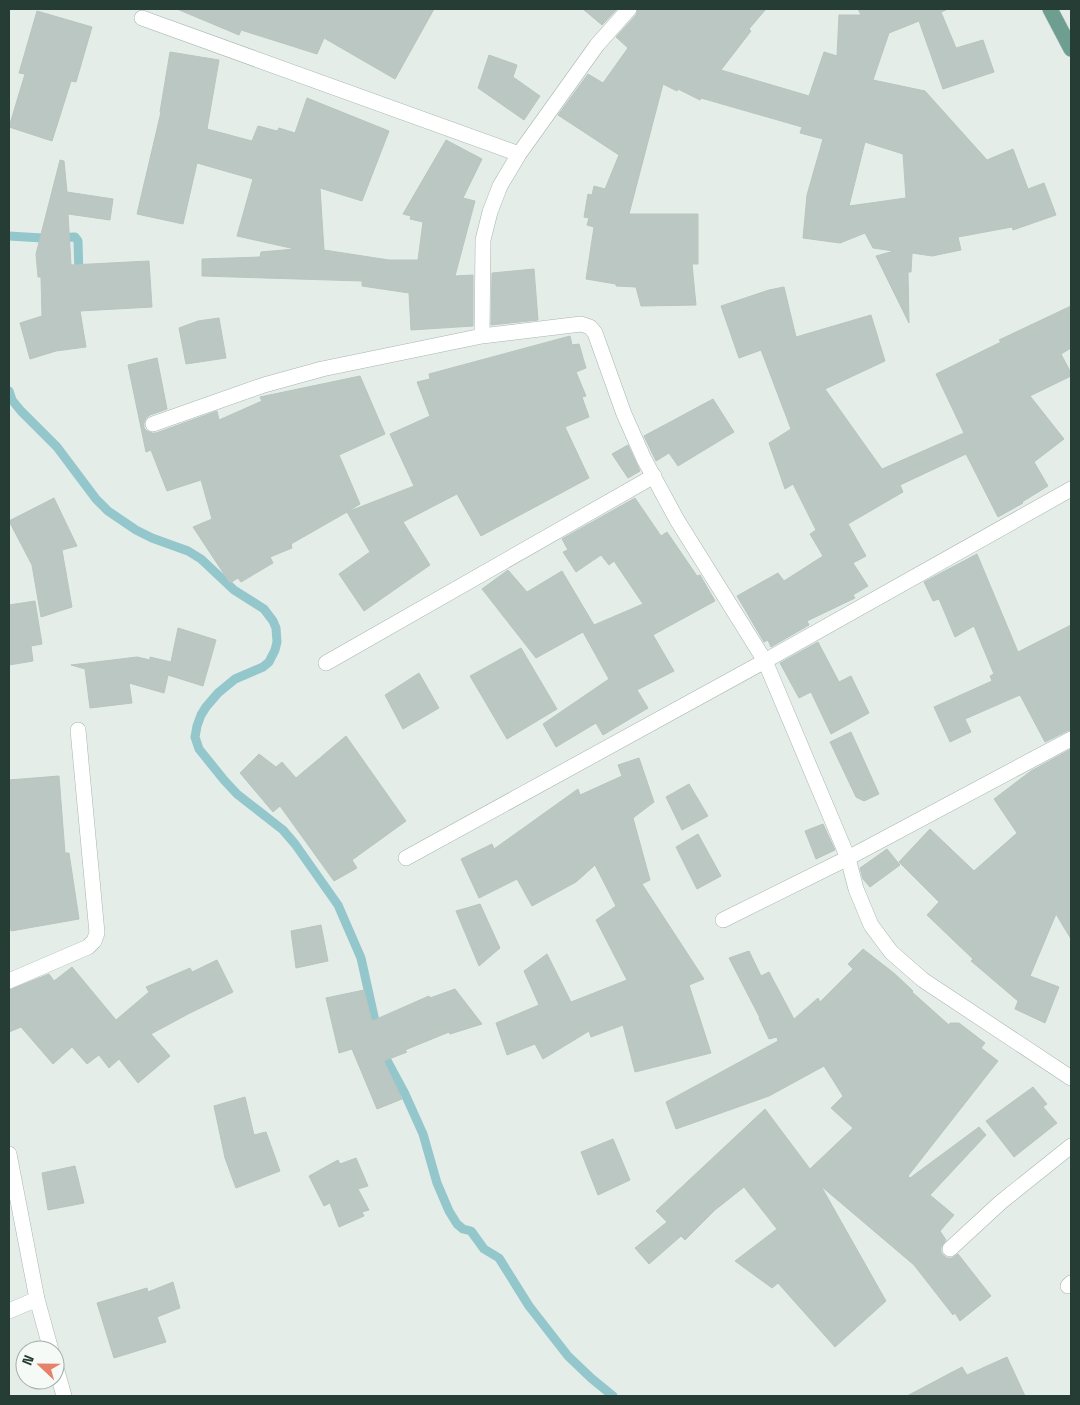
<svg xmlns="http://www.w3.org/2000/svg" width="1080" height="1405" font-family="'Space Grotesk',sans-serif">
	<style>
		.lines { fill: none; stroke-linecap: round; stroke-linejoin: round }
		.stream { stroke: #93c7cc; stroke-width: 9 }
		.building { fill: #bbc7c2; stroke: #b8c6bf; fill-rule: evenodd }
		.minor-casing { stroke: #a8b5af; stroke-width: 16 }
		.major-casing { stroke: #c2c9c6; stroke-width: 16 }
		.minor { stroke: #fff; stroke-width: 15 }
		.major { stroke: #6e9e8f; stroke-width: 15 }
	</style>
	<rect width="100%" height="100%" fill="#e5ede9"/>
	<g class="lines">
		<path class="stream" d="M9 236 42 238 75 237 78 241 79 275
			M9 391 12 400 21 411 57 447 96 499 108 511 136 530 152 538 188 551 201 559 234 590 264 609 273 621 276 628 277 642 275 650 269 662 263 667 235 679 218 693 206 707 201 715 197 726 195 737 199 749 224 780 237 794 283 830 295 844 338 905 361 958 377 1030
			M382 1049 384 1055 405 1094 423 1134 437 1183 449 1211 457 1224 463 1229 471 1231 484 1249 499 1258 529 1306 568 1356 591 1378 613 1396"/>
	</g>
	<path class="building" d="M177 9H434L395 79 324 38 317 54 241 30 239 35Z
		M583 9H617L602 25Z
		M638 9H766L749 29 751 31 721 70 809 96 824 52 837 56 839 15H861L858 9H946V10L941 12 956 48 983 40 994 72 943 89 919 21 889 33 873 80 925 91 987 160 1013 149 1028 189 1044 183 1056 215 1013 230 1012 227 958 237 961 250 932 256 912 253 911 272H908L909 323 876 256 894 251 873 248 865 233 840 243 803 238 807 195 823 139 800 133 802 127 701 98 700 100 678 89 677 91 663 84 629 214H698V264H692L696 305 641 306 636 287 616 286V284L586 279 594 227 587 225 589 218 584 217 588 194 592 195 594 186 605 189 619 155 558 115 588 74 603 83 628 48 616 37 636 15ZM865 142 903 154 906 198 849 206Z
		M37 11 92 27 76 82 71 81 52 141 9 127 25 74 19 73Z
		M170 52 219 60 207 129 252 141 258 126 277 131 279 128 295 133 307 98 389 131 362 201 320 188 324 250 389 260H418L423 222 410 219 411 216 403 214 446 140 482 159 463 198 475 201 455 276 473 275V326L411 330 409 293 362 286V281L202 276V259L260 257 261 252 295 249 237 236 253 179 197 163 183 224 137 214 161 112H160Z
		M489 55 517 65 513 77 540 96 524 120 478 88Z
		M60 160 64 161 67 192 113 199 110 220 68 214 71 265 149 261 152 307 80 311 86 347 56 351 30 359 20 323 42 316 41 277H38L36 254Z
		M534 269 538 320 491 325 492 273Z
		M784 287 796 337 871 315 885 361 825 389 882 469 964 433 936 374 1001 342 999 340 1071 306V348L1061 354 1071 373V376L1030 396 1064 439 1034 462 1048 486 1022 502 1023 503 998 517 966 454 900 485 903 492 848 524 866 556 853 563 868 586 853 595 855 598 807 621 809 625 771 647 768 640 764 642 737 596 778 573 784 581 823 556 810 534 816 530 793 484 785 489 769 443 791 429 761 350 739 358 721 306 769 290Z
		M219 318 226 358 186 364 179 328 198 321Z
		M570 336 572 345 579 344 586 368 576 372 586 396 582 397 589 417 565 427 589 478 481 536 457 494 403 522 430 565 364 611 339 574 370 552 347 512 291 544 292 548 270 557 273 563 241 582 238 578 230 583 193 527 212 519 201 480 167 491 151 450 146 452 128 365 157 358 167 409 150 415 146 418 144 423V428L147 431 152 433H156L217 411 219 420 262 401 260 397 360 376 385 434 339 455 360 504 347 512 414 486 390 434 430 416 417 382 430 379 429 374Z
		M713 399 734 432 678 466 669 453 656 461 644 436Z
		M628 445 640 471 628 478 612 454Z
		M54 498 77 546 62 550 72 607 41 617 32 565 9 521Z
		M635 498 661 536 667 532 697 576 700 575 715 601 653 635 674 671 637 690 648 708 603 735 596 723 556 747 543 724 609 679 583 632 536 658 482 589 508 570 527 592 562 571 594 625 643 604 614 561 609 565 601 555 576 572 563 552 568 550 562 539Z
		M977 554 1018 652 1071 625V730L1067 731 1045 742 1020 695 965 719 971 732 950 742 934 707 992 681 990 676 994 674 974 626 955 637 939 599 933 601 924 582Z
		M35 601 42 644 31 646 33 661 9 665V605Z
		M178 628 216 640 203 686 168 675 164 693 129 683 132 703 90 708 85 669 71 665 137 657 150 660V657L171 662Z
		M818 642 839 682 851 676 869 713 831 734 811 692 799 698 780 663Z
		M521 648 557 709 507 739 470 676Z
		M419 673 439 708 403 729 385 695Z
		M851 732 879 794 864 801 856 797 830 742Z
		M346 736 406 821 352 860 357 868 334 881 280 806 273 812 240 773 259 754 276 767 282 762 296 778Z
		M1071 749V939L1056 914 1030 976 1059 987 1045 1023 1015 1009 1018 1001 971 961 973 959 927 915 939 902 899 862 930 829 974 871 1017 833 994 799 1031 771Z
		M639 758 654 802 633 818 650 880 642 884 704 979 689 985 711 1053 635 1072 623 1025 591 1037 589 1031 543 1059 535 1044 507 1055 496 1023 539 1005 524 971 547 954 571 1002 627 980 596 920 616 906 595 865 576 882 532 906 517 879 479 898 461 859 492 844 494 849 578 789 580 795 622 776 618 765Z
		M59 776 65 853H69L79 919 11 931 9 916V780Z
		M689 784 708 816 682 830 666 797Z
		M823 824 835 850 816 859 805 831Z
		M698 834 721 876 697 889 676 847Z
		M887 849 900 865 870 887 863 879 860 868Z
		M480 904 500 948 479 966 456 911Z
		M321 925 328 961 296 968 291 931Z
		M863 949 895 974 913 991 912 992 949 1025 950 1023H959L985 1043 981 1048 998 1061 908 1176 910 1178 979 1127 986 1135 930 1195 954 1215 940 1231 946 1240 941 1247V1252L943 1255 947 1258H952L958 1254 991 1296 960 1321 955 1313 953 1315 914 1265 821 1186 886 1301 835 1347 778 1283 772 1288 735 1261 777 1229 744 1187 715 1210 685 1240 681 1236 649 1264 635 1248 667 1222 656 1211 765 1109 810 1169 853 1128 831 1108 843 1096 824 1066 769 1096 676 1129 666 1102 778 1041 777 1037 769 1039 759 1018H760L729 958 749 951 761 976 769 972 794 1019 818 998 820 1002 853 969 848 964Z
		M217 960 233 992 190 1013 151 1034 170 1056 138 1083 119 1059 109 1068 99 1055 87 1064 72 1047 53 1064 21 1027 9 1032V990L49 974 54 981 72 967 116 1020 149 992 146 987 190 968 192 972Z
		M455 989 482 1024 450 1034 449 1032 405 1050 407 1052 384 1061 402 1099 377 1109 352 1049 339 1053 326 998 364 990 372 1021 429 996 430 998Z
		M1033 1087 1047 1104 1043 1107 1057 1123 1014 1157 986 1121Z
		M245 1097 254 1135 266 1132 280 1171 236 1188 225 1158 214 1106Z
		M613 1139 630 1180 598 1195 581 1152Z
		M356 1158 368 1186 358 1189 369 1210 362 1212 364 1216 339 1227 330 1203 324 1206 309 1176 338 1160 340 1164Z
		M75 1166 84 1203 48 1210 42 1173Z
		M173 1282 180 1308 157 1317 166 1342 114 1358 97 1303 147 1288 148 1292Z
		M1007 1357 1025 1396H907L962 1367 967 1375Z"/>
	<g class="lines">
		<defs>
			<path id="minor" d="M142 18 519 154
				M482 336 483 240 490 212 500 186 519 154 597 45 629 9
				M153 424 264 385 322 369 482 336 581 324 590 327 595 333 624 414 644 459 677 520 765 661 848 858 856 889 871 925 891 952 923 980 1071 1078
				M326 663 654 476
				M406 858 765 661 1071 489
				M723 920 848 858 1071 739
				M9 981 88 947 94 941 97 933 78 730
				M9 1154 37 1299 51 1350
				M950 1249 1001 1202 1071 1146
				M1068 1286 1071 1283
				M9 1311 37 1299
				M55 1364 64 1396"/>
			<path id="major" d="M1050 9 1071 49"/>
		</defs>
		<use href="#minor" class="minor-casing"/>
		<use href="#major" class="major-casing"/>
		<use href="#minor" class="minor"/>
		<use href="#major" class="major"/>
	</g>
	<rect width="1080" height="1405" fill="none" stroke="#263d35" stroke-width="20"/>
	<g transform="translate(40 1365) rotate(292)"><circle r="24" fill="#f5faf7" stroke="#a2aea9"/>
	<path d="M0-4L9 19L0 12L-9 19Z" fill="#e6816a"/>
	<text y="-8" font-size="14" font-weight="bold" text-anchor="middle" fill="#263d35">N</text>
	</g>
</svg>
